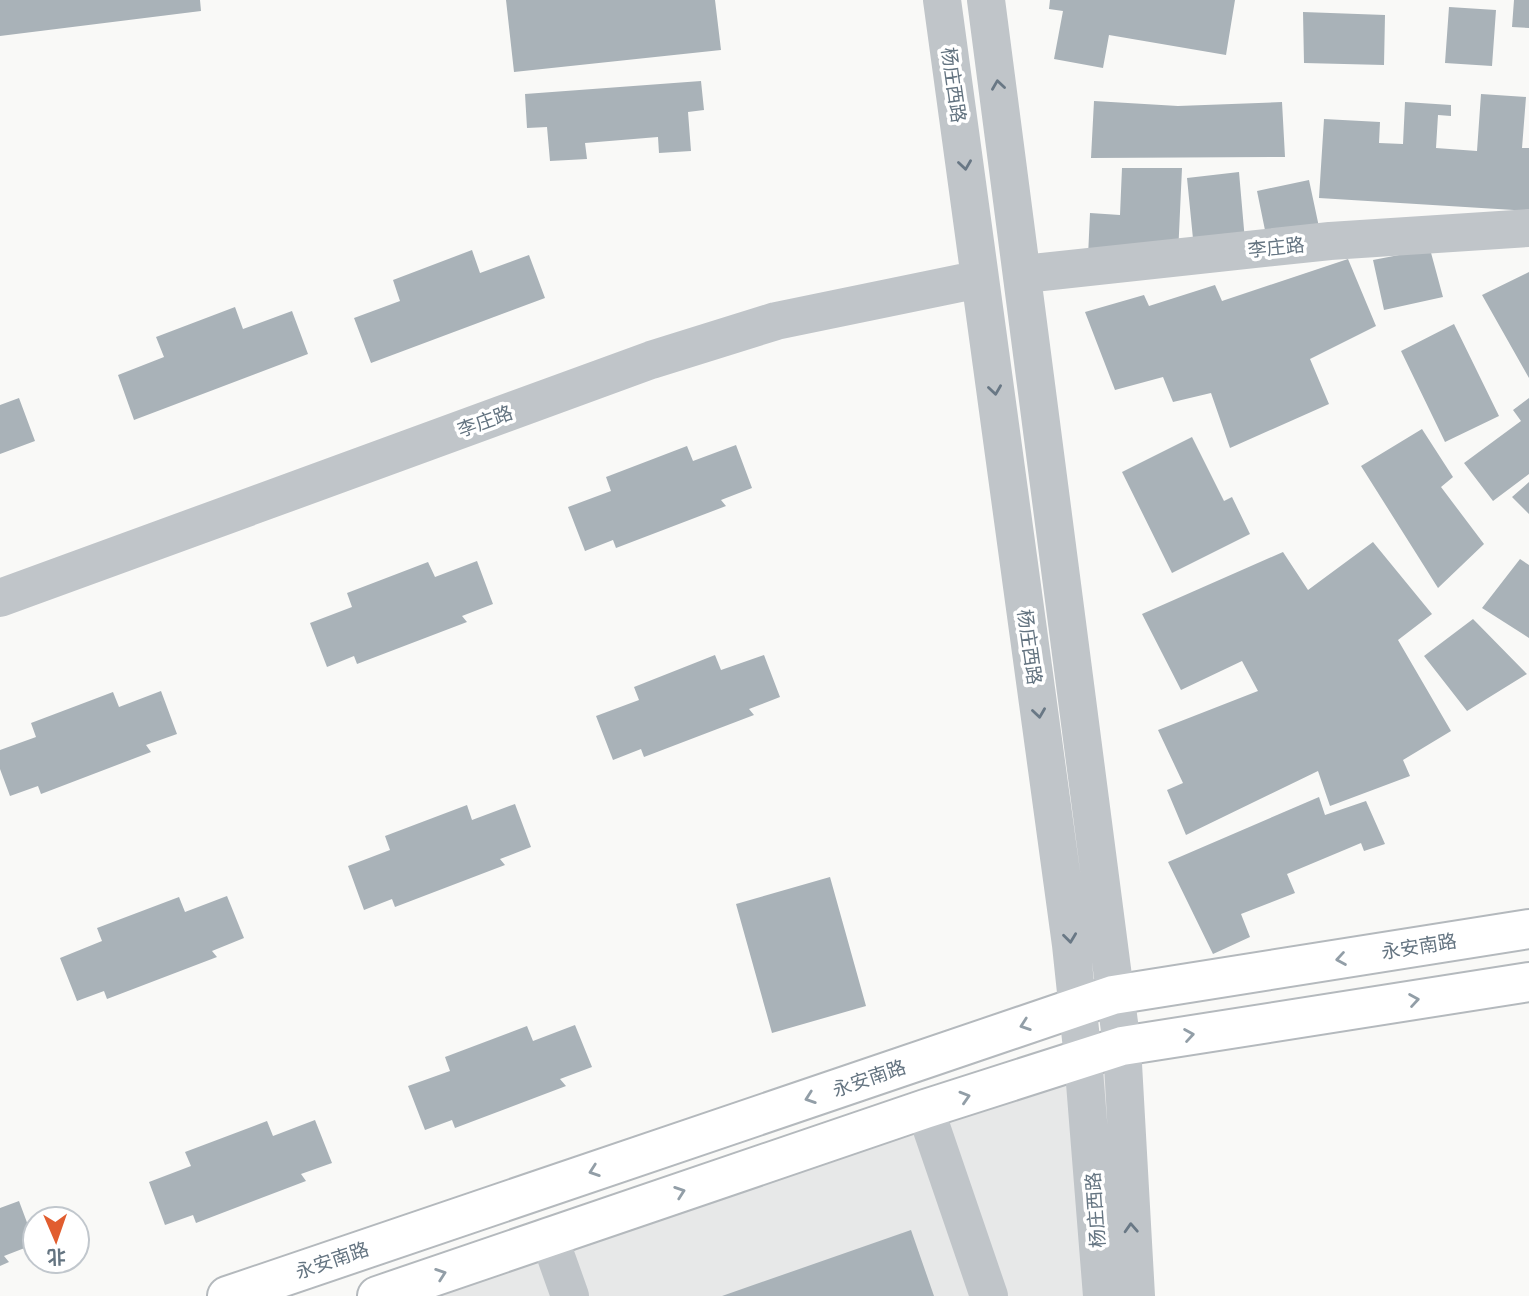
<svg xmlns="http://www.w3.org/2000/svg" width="1529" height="1296" font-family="Commissioner,'Noto Sans SC',sans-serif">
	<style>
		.built { fill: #e7e8e8 }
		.building { fill: #a9b2b8 }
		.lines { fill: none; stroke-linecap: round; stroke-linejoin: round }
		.major-casing { stroke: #b4b9bd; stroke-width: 42 }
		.minor { stroke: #c0c5c9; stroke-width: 38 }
		.major { stroke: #fff; stroke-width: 38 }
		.oneway { stroke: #697885 }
		.oneway2 { stroke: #929ea7 }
		.labels { text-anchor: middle; stroke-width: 7; stroke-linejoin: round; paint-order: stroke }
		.street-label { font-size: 19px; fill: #647481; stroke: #fff }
	</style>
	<rect width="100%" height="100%" fill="#f9f9f7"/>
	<path class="built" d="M1122 1046 1143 1296H377Z"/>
	<path class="building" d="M0 0H200L201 11 0 36Z
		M506 0H715L721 50 514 72Z
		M1050 0H1235L1226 55 1109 35 1103 68 1054 59 1063 11 1049 9Z
		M1514 0H1529V28L1512 27Z
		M1449 7 1496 10 1492 66 1445 63Z
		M1303 12 1385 15 1384 65 1304 63Z
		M701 81 704 110 688 112 691 151 659 153 658 137 585 143 587 159 550 161 547 127 527 128 525 94Z
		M1481 94 1526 97 1522 148H1529V211L1319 198 1324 119 1380 122 1379 143 1403 144 1405 102 1451 105V116L1438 115 1436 148 1477 151Z
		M1094 101 1178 106 1282 102 1285 157 1091 158Z
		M1122 168H1182L1178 255 1088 257 1090 213 1120 215Z
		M1239 172 1245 241 1194 249 1187 178Z
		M1309 180 1319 227 1267 240 1257 191Z
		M1430 249 1443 297 1384 310 1373 260Z
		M472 250 480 273 529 255 545 298 371 363 354 318 400 301 393 280Z
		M1348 259 1376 326 1310 359 1329 404 1230 448 1211 393 1173 402 1163 377 1115 390 1085 312 1144 295 1149 306 1215 285 1222 301Z
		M1529 272V378L1482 295Z
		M235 307 243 329 292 311 308 354 134 420 118 375 164 357 156 337Z
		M1454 324 1499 416 1445 442 1401 351Z
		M19 398 35 441 0 454V405Z
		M1529 398V474L1493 501 1464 463 1521 421 1513 410Z
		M1422 429 1453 477 1441 487 1484 544 1438 588 1361 466Z
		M1192 437 1224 501 1232 497 1250 534 1172 573 1122 472Z
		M736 445 752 488 721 500 726 506 616 548 613 540 585 551 568 507 611 491 606 477 687 446 693 461Z
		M1529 482V514L1512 497Z
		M1373 542 1432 614 1398 640 1451 731 1403 760 1410 776 1330 806 1318 771 1186 835 1167 790 1183 783 1158 730 1258 691 1242 661 1181 690 1142 614 1283 552 1308 590Z
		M1520 559 1529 565V638L1482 608Z
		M477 561 493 604 462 616 467 622 357 664 354 656 327 667 310 623 352 607 347 593 428 562 435 577Z
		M1473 619 1527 674 1467 711 1424 656Z
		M715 655 721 670 764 655 780 697 749 709 754 715 644 757 641 749 613 760 596 716 639 700 634 687Z
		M161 691 177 734 146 745 151 752 41 794 38 786 10 796 0 769V750L36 737 31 723 113 692 119 707Z
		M1319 797 1325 815 1366 801 1385 844 1364 851 1361 843 1287 874 1295 893 1241 914 1250 937 1213 954 1168 862Z
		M515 804 531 847 500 859 505 865 395 907 392 899 364 910 348 866 390 850 385 836 467 805 472 820Z
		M830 877 866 1006 772 1033 736 904Z
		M227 896 244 938 212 951 217 957 107 999 104 991 77 1001 60 958 102 941 97 928 179 897 185 912Z
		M575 1025 592 1067 560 1079 566 1086 455 1128 452 1120 425 1130 408 1086 450 1071 445 1057 527 1026 533 1041Z
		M315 1120 332 1163 301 1174 306 1181 196 1223 193 1215 165 1225 149 1182 191 1166 185 1152 267 1121 273 1136Z
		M19 1201 35 1244 4 1256 9 1262 0 1266V1208Z
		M911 1230 934 1296H722Z"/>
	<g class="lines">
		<defs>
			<path id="major" d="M227 1296 1113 995 1529 929
				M377 1296 925 1109 1122 1046 1529 982"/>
		</defs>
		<use href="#major" class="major-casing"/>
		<path class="minor" d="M942 0 1071 945 1083 1058 1102 1296
			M986 0 1122 1046 1136 1296
			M1024 274 1330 241 1529 228
			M0 598 651 360 776 321 980 279
			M925 1109 989 1296
			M549 1237 570 1296"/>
		<use href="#major" class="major"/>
	</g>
	<defs><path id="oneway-chevron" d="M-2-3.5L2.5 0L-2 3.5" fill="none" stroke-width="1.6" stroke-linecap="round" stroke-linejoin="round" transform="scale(1.75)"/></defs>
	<g class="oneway">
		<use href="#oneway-chevron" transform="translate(998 85) rotate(-98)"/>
		<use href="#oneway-chevron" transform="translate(965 165) rotate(82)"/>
		<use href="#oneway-chevron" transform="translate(995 390) rotate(82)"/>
		<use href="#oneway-chevron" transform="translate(1039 713) rotate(82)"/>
		<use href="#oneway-chevron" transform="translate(1070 938) rotate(83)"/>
		<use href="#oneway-chevron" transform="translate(1131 1228) rotate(-93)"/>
	</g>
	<g class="oneway2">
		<use href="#oneway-chevron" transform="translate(1341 959) rotate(171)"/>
		<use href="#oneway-chevron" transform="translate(1414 1000) rotate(-9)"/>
		<use href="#oneway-chevron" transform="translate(1025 1025) rotate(161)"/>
		<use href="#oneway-chevron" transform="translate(1189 1035) rotate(-9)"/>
		<use href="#oneway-chevron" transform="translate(965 1097) rotate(-17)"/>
		<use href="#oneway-chevron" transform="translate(810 1098) rotate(161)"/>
		<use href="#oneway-chevron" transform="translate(594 1171) rotate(161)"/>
		<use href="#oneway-chevron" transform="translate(680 1192) rotate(-19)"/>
		<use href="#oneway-chevron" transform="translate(441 1274) rotate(-19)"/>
	</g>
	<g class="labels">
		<g class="street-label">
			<text transform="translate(954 85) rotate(82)" y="7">杨庄西路</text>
			<text transform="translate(1276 247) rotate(-6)" y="7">李庄路</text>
			<text transform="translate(485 421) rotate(-20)" y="7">李庄路</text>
			<text transform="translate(1030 647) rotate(82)" y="7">杨庄西路</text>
			<text transform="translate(1419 946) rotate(-9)" y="7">永安南路</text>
			<text transform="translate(869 1078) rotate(-19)" y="7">永安南路</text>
			<text transform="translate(1095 1210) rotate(-94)" y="7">杨庄西路</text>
			<text transform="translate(332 1260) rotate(-19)" y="7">永安南路</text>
		</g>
	</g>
	<g transform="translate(56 1240) rotate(178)"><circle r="33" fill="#ffffff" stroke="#c1c7cd" stroke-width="2"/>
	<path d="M0-5L12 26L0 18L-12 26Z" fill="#e15d2f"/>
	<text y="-10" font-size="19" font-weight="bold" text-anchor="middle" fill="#647481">北</text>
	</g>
</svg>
